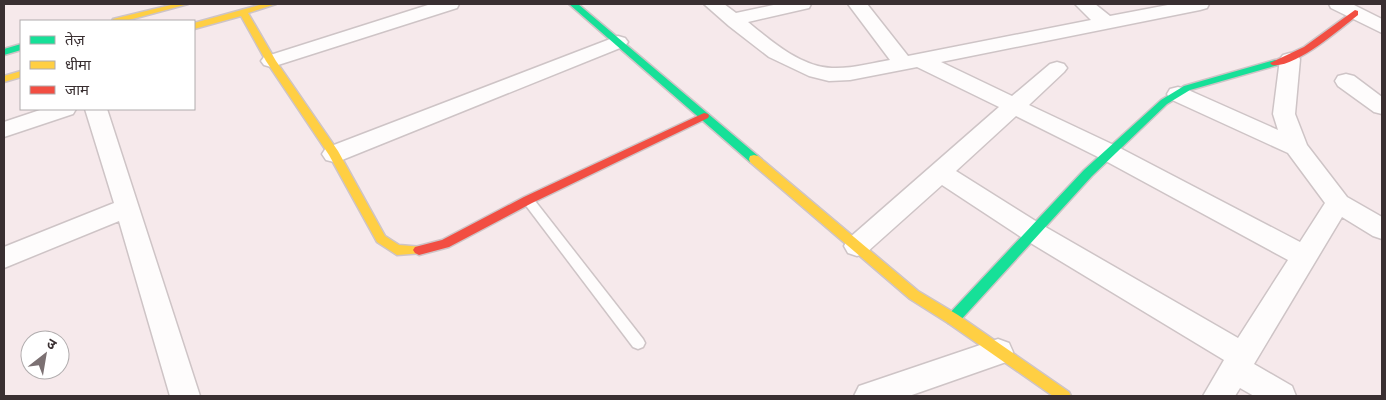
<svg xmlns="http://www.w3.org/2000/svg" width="1386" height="400" font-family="'Golos Text','Noto Sans Devanagari',sans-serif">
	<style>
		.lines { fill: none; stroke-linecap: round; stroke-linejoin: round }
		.lane-casing { stroke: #cec4c6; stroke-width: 3 }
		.street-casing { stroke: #cec4c6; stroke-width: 3 }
		.fast-casing { stroke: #cec4c6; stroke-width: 3 }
		.slow-casing { stroke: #cec4c6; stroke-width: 3 }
		.jam-casing { stroke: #cec4c6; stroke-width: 3 }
		.lane { fill: #fefcfc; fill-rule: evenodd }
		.street { fill: #fefcfc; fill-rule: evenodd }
		.fast { fill: #16e098; fill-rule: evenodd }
		.slow { fill: #ffcf43; fill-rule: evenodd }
		.jam { fill: #f24e42; fill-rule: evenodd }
	</style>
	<rect width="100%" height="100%" fill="#f6e9eb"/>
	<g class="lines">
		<defs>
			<path id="lane" d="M528 196 532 197 643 339 645 343 643 347 638 349 633 347 524 203 522 200Z"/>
			<path id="street" d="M431 4H459L457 8 278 65 271 67 264 65 261 61 264 57Z
				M704 4H724L736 13 778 4H811L809 8 748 22C771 41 801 67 832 68 852 69 871 63 890 60L848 4H867L908 56 1091 20 1075 4H1095L1110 16 1173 4H1209L1207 8 1200 10 941 62 1012 96 1050 64 1057 62 1064 64 1067 68 1064 72 1029 105 1118 147 1300 242 1325 203 1288 153 1170 99 1167 94 1170 89 1178 87 1186 89 1278 130 1273 114 1280 59 1283 55 1290 53 1297 55 1300 59 1295 114 1307 145 1347 197 1382 217V239L1373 236 1342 217 1254 364 1292 386 1296 396H1254L1240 388 1235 396H1203L1224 360 1024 239 942 185 866 253 857 256 848 253 844 246 848 239 999 107 917 67 850 80 829 81 809 76 769 57 729 26ZM1016 116 1102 159 1288 260 1238 338 1042 225 956 171Z
				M1329 4H1352L1382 19V33L1331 8Z
				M618 36 625 38 628 42 625 46 342 160 334 162 326 160 322 154 326 148Z
				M1346 74 1354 76 1382 97V114L1374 112 1338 86 1335 81 1338 76Z
				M43 109H76L73 114 4 137V122Z
				M85 109H107L200 396H170L119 221 4 268V247L114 203Z
				M998 339 1009 343 1013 352 1009 361 909 396H854L859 386Z"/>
			<path id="fast" d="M569 4H578L758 156 759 159 758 162H750Z
				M21 44V50L4 55V49Z
				M1275 60 1278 61V65L1190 90 1167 104 1092 176 958 323 953 324 948 323 947 319 948 315 1084 170 1161 100 1184 86Z"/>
			<path id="slow" d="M175 4H188L125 21H112L113 19Z
				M263 4H276L248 13 276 61 338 151 385 236 399 245 423 247 425 250 423 253 397 255 377 242 329 155 266 61 241 16 194 29V23Z
				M21 71V77L4 82V76Z
				M754 155 758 156 918 291 958 315 1069 392 1071 396H1053L948 323 910 299 750 162 749 159 750 156Z"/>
			<path id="jam" d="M1355 10 1358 11V15C1340 29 1294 69 1272 65L1270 63 1304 47Z
				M704 113 708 114 709 116 708 118 532 203 449 247 419 255 415 253 413 250 415 247 442 240 524 197Z"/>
		</defs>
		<use href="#lane" class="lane-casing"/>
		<use href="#street" class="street-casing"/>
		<use href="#fast" class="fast-casing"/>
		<use href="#slow" class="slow-casing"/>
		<use href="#jam" class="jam-casing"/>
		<use href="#lane" class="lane"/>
		<use href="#street" class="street"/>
		<use href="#fast" class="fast"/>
		<use href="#slow" class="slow"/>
		<use href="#jam" class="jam"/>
	</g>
	<rect width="1386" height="400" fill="none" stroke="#392f31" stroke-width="10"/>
	<rect x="20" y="20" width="175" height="90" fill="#ffffff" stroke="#b0acad"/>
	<rect x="30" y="36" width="25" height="8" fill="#16e098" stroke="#b0acad"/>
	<text x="65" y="45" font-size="15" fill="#392f31">तेज़</text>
	<rect x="30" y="61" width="25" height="8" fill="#ffcf43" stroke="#b0acad"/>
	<text x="65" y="70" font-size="15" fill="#392f31">धीमा</text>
	<rect x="30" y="86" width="25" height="8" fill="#f24e42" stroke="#b0acad"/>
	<text x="65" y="95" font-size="15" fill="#392f31">जाम</text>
	<g transform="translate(45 355) rotate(31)"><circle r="24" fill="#ffffff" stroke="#b0acad"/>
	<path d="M0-4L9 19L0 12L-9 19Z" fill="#7b7072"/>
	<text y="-8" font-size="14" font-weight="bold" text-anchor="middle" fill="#392f31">उ</text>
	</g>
</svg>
